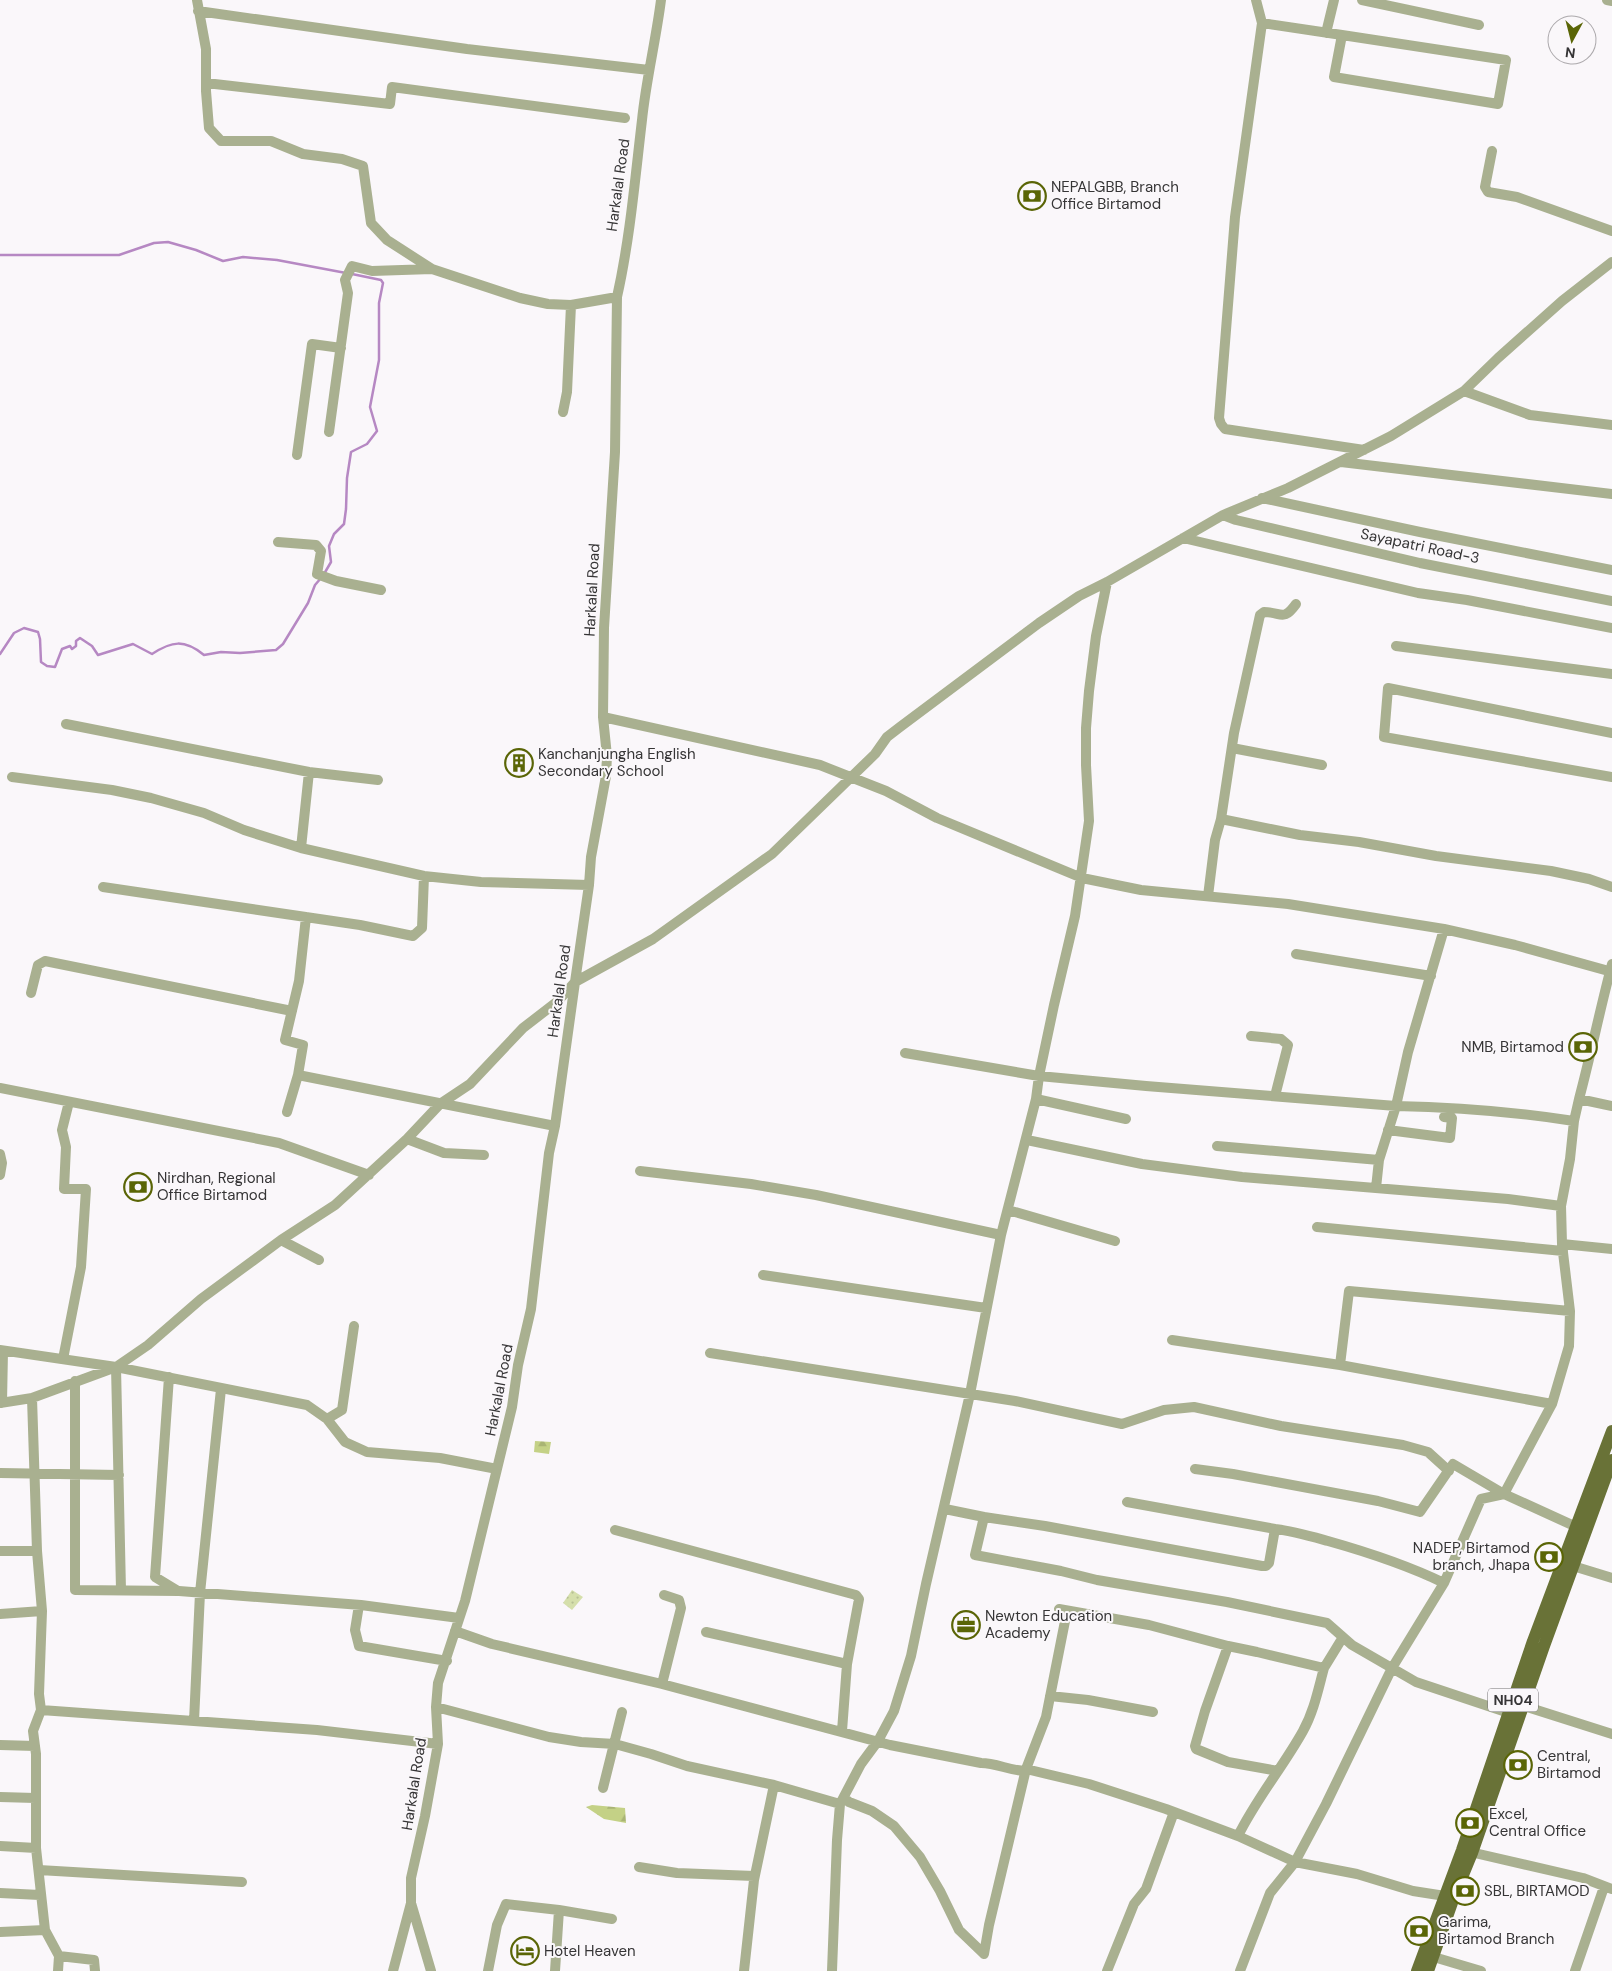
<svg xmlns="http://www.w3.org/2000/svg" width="1612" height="1971" font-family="'DM Sans',sans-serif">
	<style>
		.grass { fill: url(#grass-dots) }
		.forest { fill: url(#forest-firs) }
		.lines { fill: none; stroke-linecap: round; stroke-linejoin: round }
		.stream { stroke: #b688c3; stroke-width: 2.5 }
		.street { stroke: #a9b090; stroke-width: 10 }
		.primary { stroke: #697237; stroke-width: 12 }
		.labels { text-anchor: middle; stroke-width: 4; stroke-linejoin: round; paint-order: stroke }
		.shield { fill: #faf7fa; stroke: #716f71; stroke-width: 1 }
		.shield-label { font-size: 14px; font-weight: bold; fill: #363536 }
		.street-label { font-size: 15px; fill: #363536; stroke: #faf7fa }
		.poi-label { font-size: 15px; fill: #363536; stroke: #faf7fa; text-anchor: start }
	</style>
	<defs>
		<pattern id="grass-dots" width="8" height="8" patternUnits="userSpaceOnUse" patternTransform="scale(1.25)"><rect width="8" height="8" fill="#d5dfab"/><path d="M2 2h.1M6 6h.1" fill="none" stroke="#b7c094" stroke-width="1.8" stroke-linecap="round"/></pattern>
		<pattern id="forest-firs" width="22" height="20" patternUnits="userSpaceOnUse" patternTransform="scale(1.25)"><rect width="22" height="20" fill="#c4d186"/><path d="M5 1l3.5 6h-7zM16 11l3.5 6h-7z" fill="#a9b474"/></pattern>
	</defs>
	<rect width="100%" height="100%" fill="#faf7fa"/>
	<path class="grass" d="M572 1590 583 1597 572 1610 563 1603Z"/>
	<path class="forest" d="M535 1441 551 1442 549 1454 534 1452Z
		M592 1805 625 1808 626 1823 604 1819 586 1807Z"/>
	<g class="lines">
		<path class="stream" d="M0 255H119L154 243 168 242 196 250 223 261 243 257 277 260 346 273
			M324 574 331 562 329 546 334 534 344 524 346 509 347 478 351 452 367 444 377 431 370 407 379 360V303L383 283 381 280 352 274
			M0 654 14 633 24 628 38 632 40 639 41 662 47 666 55 667 62 649 70 646 72 649 76 646V641L80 638 92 646 98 655 133 644 152 654C172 641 184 639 204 655L221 652 240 653 276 650 283 644 308 603 315 585 321 578"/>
		<path class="street" d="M197 0 206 49V91L209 128 221 141H271L303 154 342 159 363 166 371 223 387 240 432 269 520 298 548 304 571 305 617 297
			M1256 0 1262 23 1235 217 1219 418 1221 424 1225 429 1364 450
			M1362 0 1479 25
			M1607 0 1612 1
			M198 11 467 49 649 70
			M1262 23 1342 35 1334 77 1498 104 1506 60 1342 35
			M1326 33 1334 0
			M206 83 390 104 392 87 625 118
			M1492 151 1485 187 1488 192 1517 197 1612 231
			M1464 391 1530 415 1612 425
			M563 412 567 392 571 305
			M329 432 348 293 345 280 352 266 372 271 432 269
			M297 455 312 344 341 348
			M1341 462 1612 494
			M1262 498 1420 532 1612 570
			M1223 515 1236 520 1420 563 1612 601
			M1183 538 1418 593 1467 600 1612 628
			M278 542 316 545 321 551 317 574 336 581 381 590
			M1396 646 1612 674
			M603 717 820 765 886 791 937 818 1082 878 1141 890 1288 904 1444 929 1515 945 1612 972
			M66 724 309 772 378 780
			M1612 733 1388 688 1384 737 1612 777
			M1232 748 1322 765
			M12 777 112 790 151 798 204 813 244 830 301 848 424 876 481 882 589 885
			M1221 819 1234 733 1260 615 1264 612C1282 612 1283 622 1296 604
			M301 848 309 772
			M103 887 360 925 413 936 422 928 424 876
			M1208 896 1215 840 1221 819 1300 835 1359 842 1436 856 1551 871 1589 879 1612 887
			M1296 954 1431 976
			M1612 964C1600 1009 1591 1054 1579 1099L1612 1106
			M31 993 38 965 45 961 292 1011
			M1251 1036 1281 1039 1288 1045 1275 1096
			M905 1053 1039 1076 1146 1086 1396 1106C1455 1107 1515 1112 1574 1121
			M298 1075 555 1126
			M0 1088 279 1143 369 1175
			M1036 1099 1126 1119
			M287 1112 298 1075 303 1045 285 1040 299 981 306 917
			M1388 1130 1450 1138 1452 1118 1444 1117
			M407 1139 444 1153 484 1155
			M1027 1140 1142 1164 1242 1177 1508 1199 1561 1206
			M1217 1146 1379 1160 1376 1188
			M0 1154 2 1163 0 1175
			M1379 1160 1396 1106 1408 1052 1444 929
			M640 1171 751 1184 816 1195 1001 1235
			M1008 1210 1115 1241
			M1317 1227 1563 1251
			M281 1240 319 1260
			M1562 1244 1612 1249
			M763 1275 986 1308
			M1172 1340 1340 1365 1552 1404
			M0 1350 116 1367 307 1405 327 1419 345 1442 367 1452 440 1458 497 1469
			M710 1353 1015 1401 1122 1424 1164 1410 1194 1407 1281 1426 1403 1445 1428 1452 1449 1471
			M63 1359 81 1267 86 1189H64L66 1147 62 1130 68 1106
			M1340 1365 1349 1291 1570 1311
			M116 1367 121 1590
			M169 1377 155 1577 178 1591
			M75 1381V1590L179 1591 361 1605 459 1618
			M32 1398 37 1551 42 1611 39 1694 41 1710 33 1731 36 1754V1848L45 1930 59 1956 58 1971
			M0 1403 32 1398 116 1367 148 1345 201 1299 281 1240 335 1205 407 1139 440 1104 470 1084 523 1028 558 1001 575 982 653 939 772 854 875 754 887 737 900 727 1039 623 1079 596 1107 582 1223 515 1288 488 1391 436 1464 391 1498 358 1562 301 1612 262
			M2 1403 3 1351
			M327 1419 342 1410 354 1326
			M1195 1469 1233 1474 1378 1501 1420 1512 1453 1464 1504 1494 1581 1529
			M0 1473 119 1475
			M945 1509 984 1517 975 1555 1061 1571 1097 1580 1227 1602 1327 1623 1352 1645 1416 1682 1515 1715
			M984 1517 1045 1526 1262 1566H1266L1269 1563 1275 1529 1127 1502
			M1275 1529C1293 1531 1310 1536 1328 1541 1367 1552 1407 1565 1444 1583
			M615 1530 856 1595 859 1599 847 1664 842 1731
			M0 1551H37
			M1573 1566 1612 1578
			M359 1605 355 1630 359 1646 447 1661
			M1059 1609 1149 1625 1228 1646
			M0 1614 42 1611
			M455 1631 492 1644 662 1684 890 1745 981 1763C997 1763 1010 1771 1026 1771V1769L1089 1784 1166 1809 1238 1836 1295 1862 1357 1874 1413 1891 1445 1896
			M706 1632 847 1664
			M662 1684 681 1608 679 1600 664 1595
			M1050 1696 1088 1700 1153 1712
			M1518 1704 1612 1734
			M436 1707 549 1737 581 1742 615 1744 651 1754 687 1766 774 1785 840 1804
			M41 1710 317 1730 438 1744
			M194 1721 200 1593 221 1389
			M0 1745 35 1746
			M1278 1771 1228 1762 1196 1749 1195 1746 1205 1711 1228 1646 1257 1652 1324 1668 1343 1637
			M603 1788 622 1712
			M0 1797 35 1798
			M844 1798 849 1802 872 1811 894 1826 920 1857 940 1891 959 1930 984 1954
			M1238 1836C1256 1799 1283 1767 1303 1731 1314 1711 1318 1690 1324 1668
			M0 1846 36 1848
			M1466 1851 1583 1878 1612 1889
			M639 1867 677 1873 754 1876
			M39 1870 242 1882
			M0 1893 40 1895
			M0 1932 45 1930
			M984 1954 989 1925 1026 1769 1046 1717 1067 1611
			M1427 1955 1481 1971
			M59 1956 94 1960 95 1971
			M393 1971 411 1903
			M431 1971 411 1903V1878L425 1816 438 1744 436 1707 438 1683 465 1601 512 1407 518 1365 531 1309 549 1153 555 1126 575 982 589 885 591 857 606 776 607 756 603 717 604 628 615 452 617 297C630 239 635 179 642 120 646 80 656 40 661 0
			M488 1971 497 1925 506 1904 559 1910 612 1919
			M555 1971 559 1910
			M744 1971 754 1880 774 1785
			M832 1971 837 1840 840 1804 861 1764 878 1741 894 1711 911 1656 926 1584 970 1394 1001 1235 1036 1099 1039 1076 1054 1005 1075 916 1089 821 1086 765V728L1089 691 1096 636 1107 582
			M1107 1971 1134 1904 1146 1889 1174 1812
			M1240 1971 1270 1893 1295 1862 1326 1804 1392 1668 1444 1583 1481 1499 1504 1494 1552 1404 1569 1346 1570 1311 1562 1244 1561 1206 1570 1159 1574 1121 1579 1099
			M1575 1971 1604 1887"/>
		<path class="primary" d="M1417 1971 1462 1850 1533 1641 1612 1431
			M1428 1971 1454 1897 1472 1853 1544 1646 1612 1460"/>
	</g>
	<defs>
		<symbol id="bank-ring" viewBox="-11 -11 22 22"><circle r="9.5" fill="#faf7fa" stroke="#5a6506" stroke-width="1.5"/><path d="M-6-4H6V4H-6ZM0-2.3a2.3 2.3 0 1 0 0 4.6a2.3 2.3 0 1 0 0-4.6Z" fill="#5a6506"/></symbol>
		<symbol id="building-ring" viewBox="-11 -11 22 22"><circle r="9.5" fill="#faf7fa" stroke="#5a6506" stroke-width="1.5"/><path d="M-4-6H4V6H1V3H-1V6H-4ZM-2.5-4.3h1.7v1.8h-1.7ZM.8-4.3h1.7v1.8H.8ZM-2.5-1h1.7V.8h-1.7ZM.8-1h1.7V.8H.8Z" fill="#5a6506"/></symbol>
		<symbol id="office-ring" viewBox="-11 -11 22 22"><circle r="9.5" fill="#faf7fa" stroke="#5a6506" stroke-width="1.5"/><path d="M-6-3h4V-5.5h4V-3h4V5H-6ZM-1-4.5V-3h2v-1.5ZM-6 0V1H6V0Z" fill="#5a6506"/></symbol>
		<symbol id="hotel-ring" viewBox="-11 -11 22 22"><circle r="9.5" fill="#faf7fa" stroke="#5a6506" stroke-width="1.5"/><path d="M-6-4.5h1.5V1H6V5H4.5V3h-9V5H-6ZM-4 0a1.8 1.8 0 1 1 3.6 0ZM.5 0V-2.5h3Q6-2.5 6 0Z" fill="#5a6506"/></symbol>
	</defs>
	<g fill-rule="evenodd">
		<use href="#bank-ring" x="1016" y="180" width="32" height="32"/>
		<use href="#building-ring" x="503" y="747" width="32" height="32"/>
		<use href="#bank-ring" x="1567" y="1031" width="32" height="32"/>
		<use href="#bank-ring" x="122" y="1171" width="32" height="32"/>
		<use href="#bank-ring" x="1533" y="1541" width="32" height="32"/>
		<use href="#office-ring" x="950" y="1609" width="32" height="32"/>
		<use href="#bank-ring" x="1502" y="1749" width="32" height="32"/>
		<use href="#bank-ring" x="1454" y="1807" width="32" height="32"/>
		<use href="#bank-ring" x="1449" y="1875" width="32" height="32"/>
		<use href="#bank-ring" x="1403" y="1915" width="32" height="32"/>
		<use href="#hotel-ring" x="509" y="1935" width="32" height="32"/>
	</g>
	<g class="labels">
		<rect class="shield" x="1488" y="1688.5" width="50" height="23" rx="4"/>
		<g class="shield-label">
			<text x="1513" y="1705">NH04</text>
		</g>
		<g class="street-label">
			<text transform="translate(618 185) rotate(-82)" y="5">Harkalal Road</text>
			<text transform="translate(1420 546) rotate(12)" y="5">Sayapatri Road-3</text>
			<text transform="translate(592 590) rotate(-87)" y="5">Harkalal Road</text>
			<text transform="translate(559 991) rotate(-82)" y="5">Harkalal Road</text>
			<text transform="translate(499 1390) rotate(-79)" y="5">Harkalal Road</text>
			<text transform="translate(414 1784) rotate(-81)" y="5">Harkalal Road</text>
		</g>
		<g class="poi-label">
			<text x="1051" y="192">NEPALGBB, Branch<tspan x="1051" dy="17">Office Birtamod</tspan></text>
			<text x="538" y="759">Kanchanjungha English<tspan x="538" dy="17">Secondary School</tspan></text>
			<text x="1564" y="1052" text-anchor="end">NMB, Birtamod</text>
			<text x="157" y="1183">Nirdhan, Regional<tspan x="157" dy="17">Office Birtamod</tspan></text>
			<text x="1530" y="1553" text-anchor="end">NADEP, Birtamod<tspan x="1530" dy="17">branch, Jhapa</tspan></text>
			<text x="985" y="1621">Newton Education<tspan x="985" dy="17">Academy</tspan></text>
			<text x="1537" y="1761">Central,<tspan x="1537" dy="17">Birtamod</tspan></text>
			<text x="1489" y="1819">Excel,<tspan x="1489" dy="17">Central Office</tspan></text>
			<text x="1484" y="1896">SBL, BIRTAMOD</text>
			<text x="1438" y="1927">Garima,<tspan x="1438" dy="17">Birtamod Branch</tspan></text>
			<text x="544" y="1956">Hotel Heaven</text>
		</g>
	</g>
	<g transform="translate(1572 40) rotate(187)"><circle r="24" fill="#faf7fa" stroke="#aca9ac"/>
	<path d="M0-4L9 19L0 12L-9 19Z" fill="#5a6506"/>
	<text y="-8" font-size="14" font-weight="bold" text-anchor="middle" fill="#363536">N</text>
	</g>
</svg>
